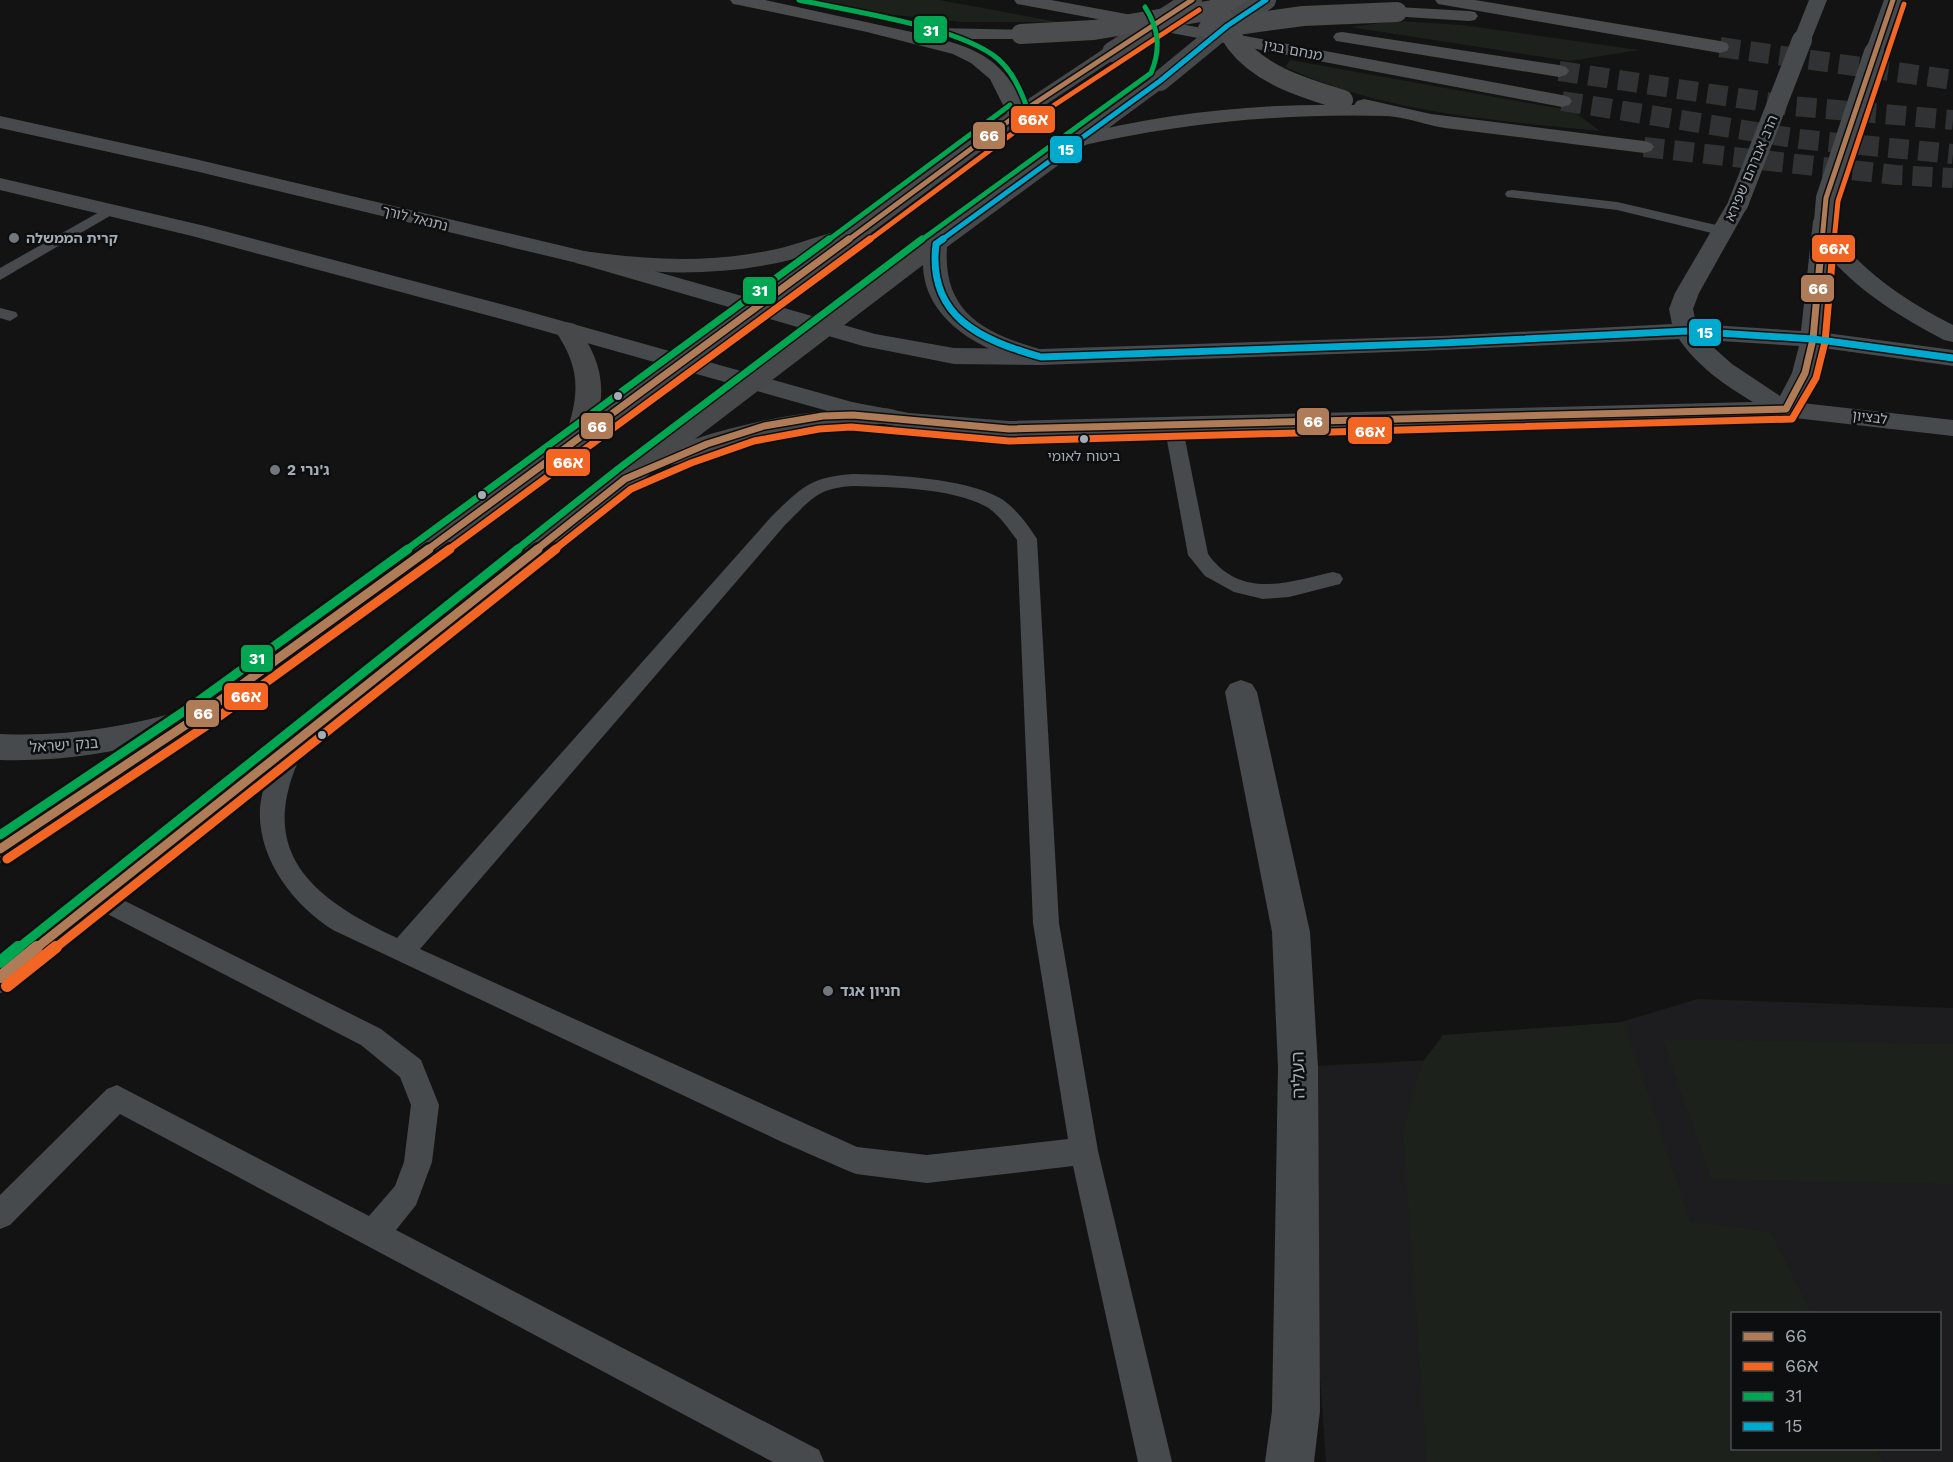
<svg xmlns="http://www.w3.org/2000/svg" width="1953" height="1462" font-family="'Work Sans','Noto Sans Hebrew',sans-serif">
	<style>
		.built { fill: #1d1d1f; fill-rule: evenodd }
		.green { fill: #1c221b }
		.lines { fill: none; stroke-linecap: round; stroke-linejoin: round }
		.motorway-tunnel { stroke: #303233; stroke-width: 20; stroke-dasharray: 20 10; stroke-linecap: butt }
		.service { fill: #474a4c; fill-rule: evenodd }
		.minor { fill: #474a4c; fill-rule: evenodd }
		.tertiary { fill: #474a4c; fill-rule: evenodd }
		.secondary { fill: #46484a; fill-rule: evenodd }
		.motorway { fill: #4a4c4e; fill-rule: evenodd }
		.tertiary-bridge { stroke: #474a4c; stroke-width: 20 }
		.secondary-bridge { stroke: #46484a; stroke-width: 20 }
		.motorway-bridge { stroke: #4a4c4e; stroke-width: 20 }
		.bus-1-far3-casing { stroke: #0d0e0f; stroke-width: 8 }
		.bus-1-far2-casing { stroke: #0d0e0f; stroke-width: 10 }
		.bus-1-far1-casing { stroke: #0d0e0f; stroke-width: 14 }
		.bus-1-casing { stroke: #0d0e0f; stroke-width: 16 }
		.bus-2-far3-casing { stroke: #0d0e0f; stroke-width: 8 }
		.bus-2-far2-casing { stroke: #0d0e0f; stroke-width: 10 }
		.bus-2-far1-casing { stroke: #0d0e0f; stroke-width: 14 }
		.bus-2-casing { stroke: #0d0e0f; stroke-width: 16 }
		.bus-3-far3-casing { stroke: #0d0e0f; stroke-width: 8 }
		.bus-3-far2-casing { stroke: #0d0e0f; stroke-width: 10 }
		.bus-3-far1-casing { stroke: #0d0e0f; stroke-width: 14 }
		.bus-3-casing { stroke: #0d0e0f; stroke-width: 16 }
		.bus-4-far1-casing { stroke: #0d0e0f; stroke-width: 8 }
		.bus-4-casing { stroke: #0d0e0f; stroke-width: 10 }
		.bus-1-far3 { stroke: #b07c57; stroke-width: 5 }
		.bus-1-far2 { stroke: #b07c57; stroke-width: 7 }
		.bus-1-far1 { stroke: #b07c57; stroke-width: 9 }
		.bus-1 { stroke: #b07c57; stroke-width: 12 }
		.bus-2-far3 { stroke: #f26522; stroke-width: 5 }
		.bus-2-far2 { stroke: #f26522; stroke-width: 7 }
		.bus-2-far1 { stroke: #f26522; stroke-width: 9 }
		.bus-2 { stroke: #f26522; stroke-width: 12 }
		.bus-3-far3 { stroke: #00a651; stroke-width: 5 }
		.bus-3-far2 { stroke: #00a651; stroke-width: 7 }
		.bus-3-far1 { stroke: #00a651; stroke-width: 9 }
		.bus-3 { stroke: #00a651; stroke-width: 12 }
		.bus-4-far1 { stroke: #00a9ce; stroke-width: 5 }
		.bus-4 { stroke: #00a9ce; stroke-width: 7 }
		.poi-dot { fill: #71777c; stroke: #0d0e0f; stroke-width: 2 }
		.bus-dot { fill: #a4adb5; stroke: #0d0e0f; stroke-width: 2 }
		.labels { text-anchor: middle; stroke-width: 5; stroke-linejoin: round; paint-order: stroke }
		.far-street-label { font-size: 14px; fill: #a4adb5; stroke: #0d0e0f }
		.far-poi-label { font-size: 14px; font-weight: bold; fill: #a4adb5; stroke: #0d0e0f; text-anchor: start }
		.bus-label { font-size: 14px; fill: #a4adb5; stroke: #0d0e0f }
		.poi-label { font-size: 15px; font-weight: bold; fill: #a4adb5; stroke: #0d0e0f; text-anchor: start }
		.street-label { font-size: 15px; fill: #a4adb5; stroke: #0d0e0f }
		.near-street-label { font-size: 18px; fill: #a4adb5; stroke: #0d0e0f }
		.line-badge { stroke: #0d0e0f; stroke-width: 2 }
		.badge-label { font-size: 16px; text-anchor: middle; font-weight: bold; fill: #fff }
	</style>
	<rect width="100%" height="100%" fill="#131313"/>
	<path class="built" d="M1698 999 1953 1008V1462H1326L1298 1067 1506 1056ZM1732 1314H1940V1448H1732Z"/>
	<path class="green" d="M815 0H939L1058 22H962L877 13Z
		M1397 21 1462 25 1639 50 1570 61 1350 27Z
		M1290 60 1573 111 1600 131C1493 120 1384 113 1285 67Z
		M1624 1022 1690 1222 1771 1232 1811 1313 1732 1314V1448L1876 1449 1883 1462H1427L1403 1131 1422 1063 1443 1035Z
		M1663 1039 1953 1044V1184L1711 1179Z"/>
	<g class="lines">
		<path class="motorway-tunnel" d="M1720 47 1953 80
			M1559 71 1792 106 1953 120
			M1562 101 1799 139 1953 154
			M1644 147 1896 175 1953 178"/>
		<path class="service" d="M1512 190 1617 202 1729 228 1732 231 1724 236 1617 210 1507 197 1505 194 1507 191Z
			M110 206 117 210 115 213 0 280V268Z
			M0 308 16 312 18 316 10 321 0 318Z
			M1173 419 1179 420 1182 424 1208 554C1241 600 1288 582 1333 572L1340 574 1343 579 1340 584 1289 597 1263 599 1234 592 1205 576 1188 555 1164 424 1167 420Z
			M854 474C895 475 964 478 1000 498 1015 507 1028 525 1037 539L1059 923 1098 1151 1172 1462H1138L1073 1166 927 1183 856 1174 846 1170 782 1142 333 930C293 905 257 858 260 808 262 783 275 761 287 739L295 736 303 739 306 745C252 848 307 896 397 938L771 517C802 487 810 477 854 474ZM854 486C893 487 950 488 985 506 998 513 1008 528 1017 540L1033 923 1068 1139 927 1155 857 1147 420 949 785 525C811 500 816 488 854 486Z
			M99 888 381 1029 421 1060 439 1105 432 1162 416 1205 396 1230 819 1450 824 1462H773L120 1114 10 1225 0 1229V1195L107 1089 117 1085 369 1216 395 1186 404 1162 411 1105 400 1077 361 1045 90 905 87 898 90 891Z"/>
		<path class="minor" d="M1241 680 1252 684 1257 692 1310 932 1318 1067 1320 1411 1314 1462H1265L1272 1411 1278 1067 1272 932 1225 692 1230 684Z
			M191 708 203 711 207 720 203 729C135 749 71 762 0 760V734C66 737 128 727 191 708Z"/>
		<path class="tertiary" d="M1809 0H1827L1811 40 1809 44H1795L1793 40Z
			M1884 0H1902L1883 52 1881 56H1867L1865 52Z
			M0 116 195 159 584 251 875 334 954 348 1041 349 1442 336 1672 324 1669 309 1675 293 1727 204 1730 199 1738 197 1746 199 1749 204 1699 293 1693 309 1696 324 1801 331 1813 221 1816 216 1824 214 1832 216 1835 221 1834 234C1866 274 1907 302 1953 325V342L1944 340C1903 318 1864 295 1832 260L1826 333 1953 350V366L1823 348 1818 373 1802 403 1953 420V436L1786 417 1009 437 909 429 849 417 505 320 192 236 0 190V178L205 226 523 310 852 402 909 413 1009 421 1753 402C1726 386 1697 366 1679 339L1442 350 1041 365 954 364 863 346 577 263 195 171 0 128ZM1705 340 1799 346 1792 373 1780 396 1732 364Z"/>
		<path class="secondary" d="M1112 46 1119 48 1121 52 1119 56 1024 119 208 727 13 859 0 863V831L184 709 565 437C580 393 581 368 554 329L557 324 566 322 575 324C596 352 606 377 599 412L818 252C741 277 663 276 584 265L576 263 572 258 576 253 584 251C646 260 706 263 767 251 790 247 812 238 834 232L842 234 1010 111 1105 48Z
			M1160 75 1167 77 1170 81 1167 85 947 247C942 317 991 336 1050 352L1054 357 1050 362C1039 365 1030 362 1018 359 974 347 924 316 923 265L695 439C744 423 794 413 845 409 861 408 879 406 895 410L899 416 895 422C878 426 858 424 840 426 810 428 779 432 749 440 729 445 679 469 662 464L14 989 0 993V955L615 473 928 239 1153 77Z"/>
		<path class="motorway" d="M730 0H765L930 36 928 33 931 29 937 28 1027 30 1030 34 1027 38 1021 39H939C986 50 1011 69 1027 115L1024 119H1010L990 79 971 63 953 54 867 32 739 5 733 4Z
			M1014 0H1051L1562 95 1569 97 1572 101 1569 105 1562 107 1023 5 1017 4Z
			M1210 0H1261L1258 4 1219 14 1213 13 1210 9Z
			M1435 0H1475L1720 41 1727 43 1729 47 1727 51 1720 53 1444 5 1438 4Z
			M1397 7 1469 11 1475 12 1478 16 1475 20 1469 21 1391 16 1388 12 1391 8Z
			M1342 32 1559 65 1566 67 1569 71 1566 75 1559 77 1336 41 1333 37 1336 33Z
			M1364 99 1431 114 1644 141 1651 143 1654 147 1651 151 1644 153C1578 145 1512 136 1445 128 1426 125 1406 117 1387 116 1283 113 1178 123 1076 147L1069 145 1066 141 1069 137C1162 113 1258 103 1354 105L1357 101Z"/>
		<path class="tertiary-bridge" d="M1738 204 1802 40
			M1824 221 1826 198 1874 52"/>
		<path class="secondary-bridge" d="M1112 52 1192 0
			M1160 81 1227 26 1266 0"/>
		<path class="motorway-bridge" d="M1208 29 1303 16 1397 12
			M1021 34 1094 30 1219 9C1224 20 1229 33 1236 43 1261 76 1305 88 1343 100"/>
		<defs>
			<path id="bus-1-far3" d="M847 241 1017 115 1192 0
				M1822 241 1826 198 1893 0"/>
			<path id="bus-1-far2" d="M427 550 849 239
				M536 550 625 479 707 444 764 426 823 416 853 415 1009 429 1786 409 1805 373 1813 339 1822 239"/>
			<path id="bus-1-far1" d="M0 849 196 718 429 549
				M35 949 538 549"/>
			<path id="bus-1" d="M0 977 37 947"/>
			<path id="bus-2-far3" d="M868 241 1024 125 1199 10
				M1834 241 1838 201 1904 4"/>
			<path id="bus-2-far2" d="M448 550 870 239
				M554 550 631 489 691 463 754 441 819 429 851 427 1009 441 1792 419 1816 378 1825 342 1834 239"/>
			<path id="bus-2-far1" d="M7 859 203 728 450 549
				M54 949 556 549"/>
			<path id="bus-2" d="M7 986 56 947"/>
			<path id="bus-3-far3" d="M799 0C850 11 961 27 998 59 1014 73 1022 92 1028 111
				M827 241 1010 105
				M920 241 1151 73C1161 49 1159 29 1145 7"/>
			<path id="bus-3-far2" d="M406 550 829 239
				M516 550 618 469 922 239"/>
			<path id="bus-3-far1" d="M0 835 189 708 408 549
				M17 949 518 549"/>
			<path id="bus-3" d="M0 962 18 947"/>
			<path id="bus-4-far1" d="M940 241 1160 81 1227 26 1266 0"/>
			<path id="bus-4" d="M943 239 936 244C927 317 981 340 1041 357L1442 343 1687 331 1813 339 1953 358"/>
		</defs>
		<use href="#bus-1-far3" class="bus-1-far3-casing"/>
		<use href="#bus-1-far2" class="bus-1-far2-casing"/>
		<use href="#bus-1-far1" class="bus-1-far1-casing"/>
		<use href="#bus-1" class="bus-1-casing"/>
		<use href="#bus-2-far3" class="bus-2-far3-casing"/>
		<use href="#bus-2-far2" class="bus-2-far2-casing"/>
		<use href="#bus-2-far1" class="bus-2-far1-casing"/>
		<use href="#bus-2" class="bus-2-casing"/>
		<use href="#bus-3-far3" class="bus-3-far3-casing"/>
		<use href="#bus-3-far2" class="bus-3-far2-casing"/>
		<use href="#bus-3-far1" class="bus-3-far1-casing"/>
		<use href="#bus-3" class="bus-3-casing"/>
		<use href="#bus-4-far1" class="bus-4-far1-casing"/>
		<use href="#bus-4" class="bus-4-casing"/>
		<use href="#bus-1-far3" class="bus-1-far3"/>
		<use href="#bus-1-far2" class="bus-1-far2"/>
		<use href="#bus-1-far1" class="bus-1-far1"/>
		<use href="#bus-1" class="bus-1"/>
		<use href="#bus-2-far3" class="bus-2-far3"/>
		<use href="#bus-2-far2" class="bus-2-far2"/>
		<use href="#bus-2-far1" class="bus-2-far1"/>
		<use href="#bus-2" class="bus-2"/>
		<use href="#bus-3-far3" class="bus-3-far3"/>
		<use href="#bus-3-far2" class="bus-3-far2"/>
		<use href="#bus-3-far1" class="bus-3-far1"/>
		<use href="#bus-3" class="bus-3"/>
		<use href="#bus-4-far1" class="bus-4-far1"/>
		<use href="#bus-4" class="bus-4"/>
	</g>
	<g class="poi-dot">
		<circle cx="14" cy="238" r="6"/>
		<circle cx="275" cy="470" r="6"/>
		<circle cx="828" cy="991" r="6"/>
	</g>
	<g class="bus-dot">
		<circle cx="618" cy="396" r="5"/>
		<circle cx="1084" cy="439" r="5"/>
		<circle cx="482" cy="495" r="5"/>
		<circle cx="322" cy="735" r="5"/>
	</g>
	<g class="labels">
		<g class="far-street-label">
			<text transform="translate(1293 50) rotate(11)" y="5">מנחם בגין</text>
			<text transform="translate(1751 168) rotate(-67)" y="5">הרב אברהם שפירא</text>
			<text transform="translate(415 218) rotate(14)" y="5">נתנאל לורך</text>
			<text transform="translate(1870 417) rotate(7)" y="5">לבציון</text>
		</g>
		<g class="far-poi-label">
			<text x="26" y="243">קרית הממשלה</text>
		</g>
		<g class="bus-label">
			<text x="1084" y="461">ביטוח לאומי</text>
		</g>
		<g class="poi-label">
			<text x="287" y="475">ג'נרי 2</text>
			<text x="840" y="996">חניון אגד</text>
		</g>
		<g class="street-label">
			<text transform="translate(64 745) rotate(-4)" y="5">בנק ישראל</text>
		</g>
		<g class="near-street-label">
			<text transform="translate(1298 1075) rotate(-91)" y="6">העליה</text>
		</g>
	</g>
	<g class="line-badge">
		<rect x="913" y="15" width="35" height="29" rx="6" fill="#00a651"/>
		<rect x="1010" y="105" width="46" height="29" rx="6" fill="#f26522"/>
		<rect x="972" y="121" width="34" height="29" rx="6" fill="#b07c57"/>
		<rect x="1049" y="135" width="34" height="29" rx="6" fill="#00a9ce"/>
		<rect x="1811" y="234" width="45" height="29" rx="6" fill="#f26522"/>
		<rect x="1800" y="274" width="35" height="29" rx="6" fill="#b07c57"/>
		<rect x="742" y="276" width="35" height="29" rx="6" fill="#00a651"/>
		<rect x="1688" y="318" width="34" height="29" rx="6" fill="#00a9ce"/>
		<rect x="1296" y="407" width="34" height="29" rx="6" fill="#b07c57"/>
		<rect x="580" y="412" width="34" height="28" rx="6" fill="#b07c57"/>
		<rect x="1347" y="416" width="46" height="29" rx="6" fill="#f26522"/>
		<rect x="545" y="448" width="46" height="29" rx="6" fill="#f26522"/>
		<rect x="240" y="644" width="34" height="29" rx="6" fill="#00a651"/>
		<rect x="223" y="682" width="46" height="29" rx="6" fill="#f26522"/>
		<rect x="185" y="699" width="35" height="29" rx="6" fill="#b07c57"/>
	</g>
	<g class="badge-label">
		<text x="931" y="36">31</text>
		<text x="1033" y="125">66א</text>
		<text x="989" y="141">66</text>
		<text x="1066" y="155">15</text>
		<text x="1834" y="254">66א</text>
		<text x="1818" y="294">66</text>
		<text x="760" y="296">31</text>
		<text x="1705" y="338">15</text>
		<text x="1313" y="427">66</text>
		<text x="597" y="432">66</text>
		<text x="1370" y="437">66א</text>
		<text x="568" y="468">66א</text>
		<text x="257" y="664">31</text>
		<text x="246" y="702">66א</text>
		<text x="203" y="719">66</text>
	</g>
	<rect x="1731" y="1312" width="210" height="138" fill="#0d0e0f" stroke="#494e51" stroke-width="1.5"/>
	<rect x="1743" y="1332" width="30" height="9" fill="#b07c57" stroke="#494e51" stroke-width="1.5"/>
	<text x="1785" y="1342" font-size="18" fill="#a4adb5">66</text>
	<rect x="1743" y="1362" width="30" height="9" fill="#f26522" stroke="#494e51" stroke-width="1.5"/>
	<text x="1785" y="1372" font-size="18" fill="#a4adb5">66א</text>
	<rect x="1743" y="1392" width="30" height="9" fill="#00a651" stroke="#494e51" stroke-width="1.5"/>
	<text x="1785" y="1402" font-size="18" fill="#a4adb5">31</text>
	<rect x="1743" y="1422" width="30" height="9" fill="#00a9ce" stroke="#494e51" stroke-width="1.5"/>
	<text x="1785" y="1432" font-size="18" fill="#a4adb5">15</text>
</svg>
